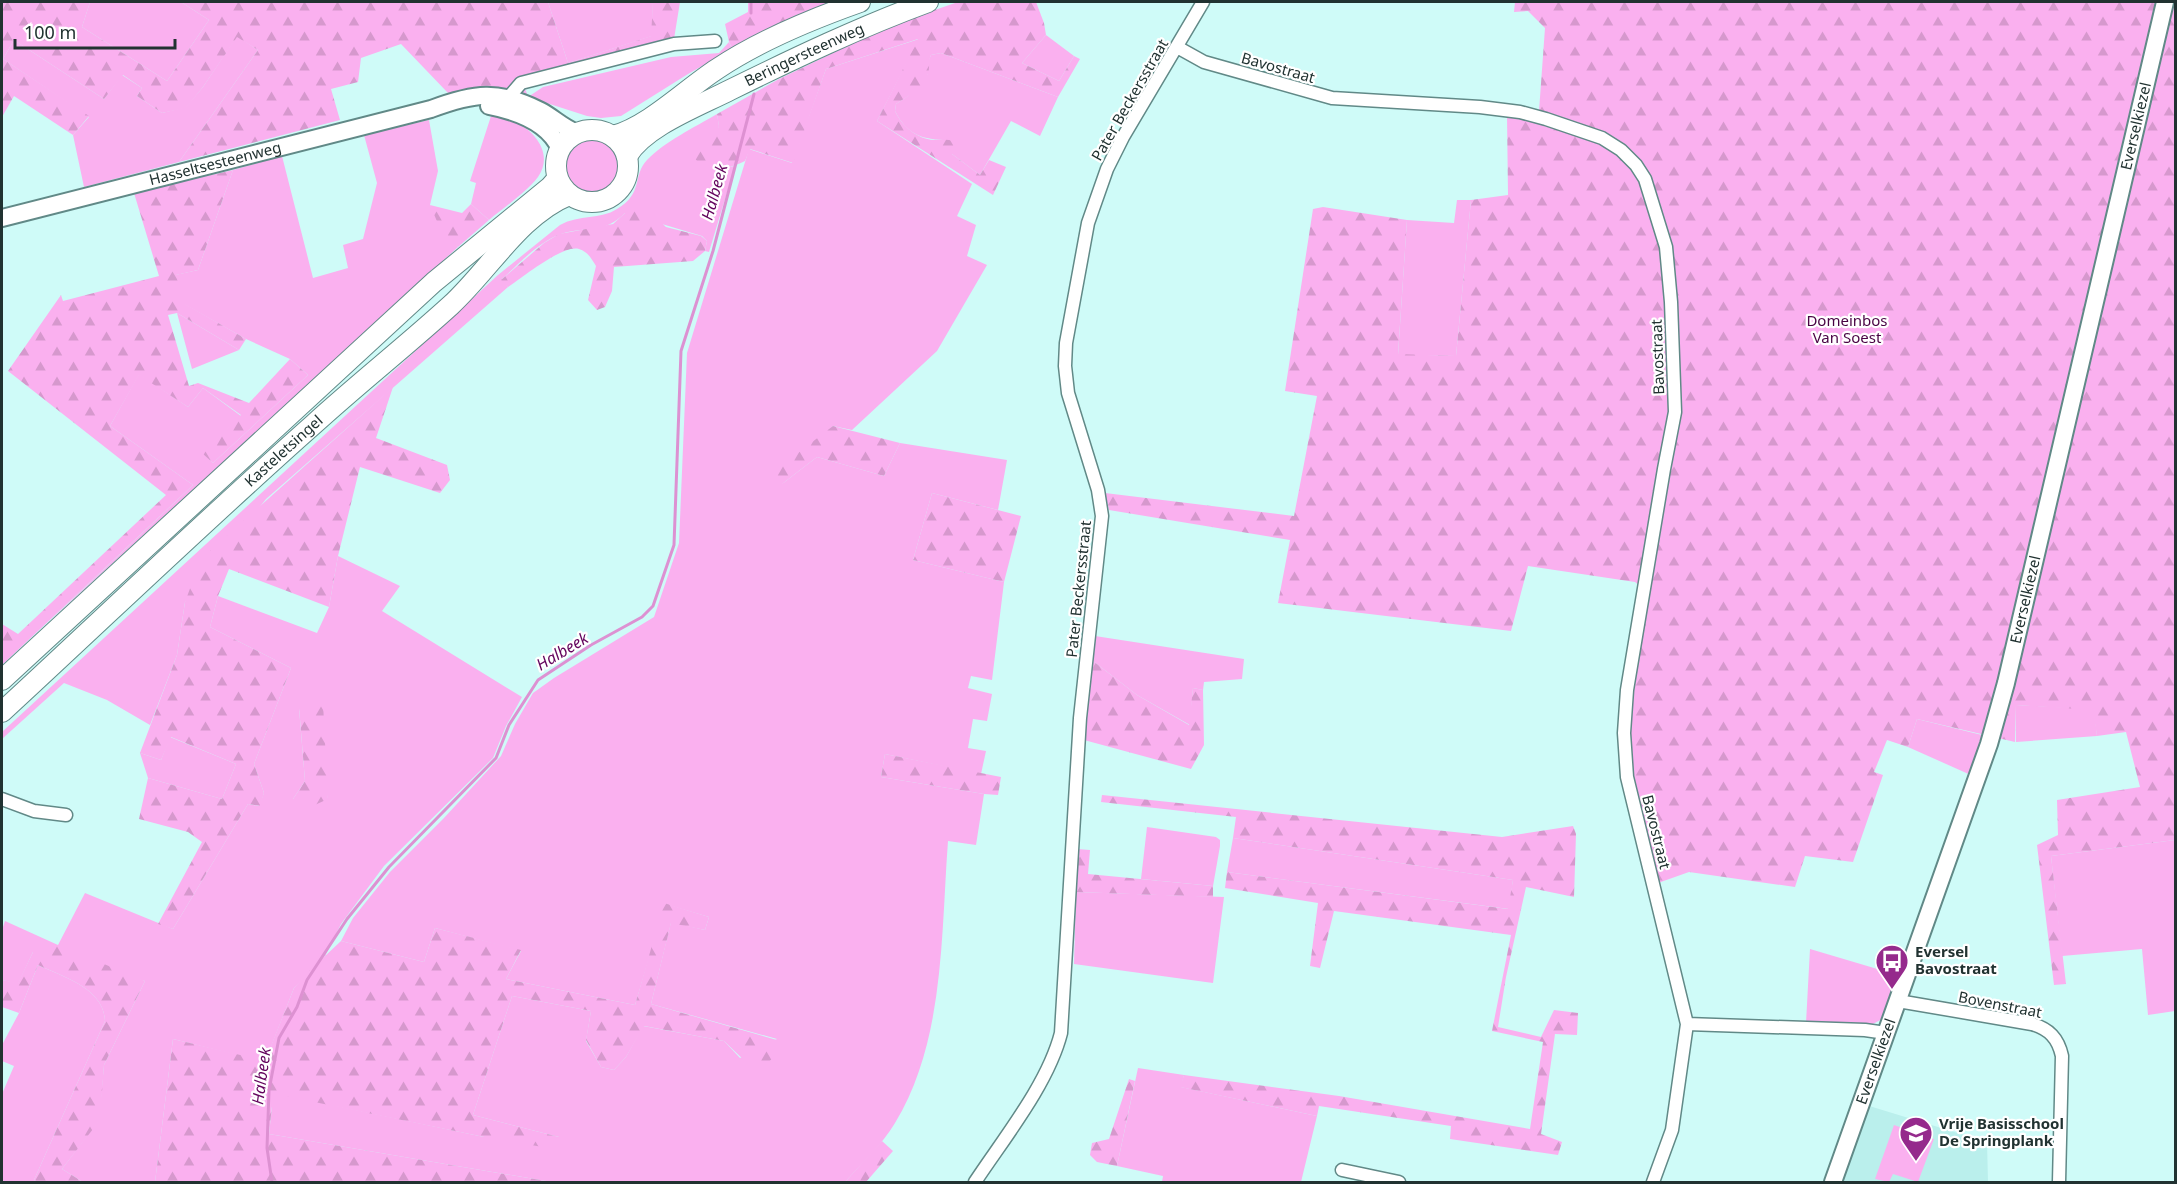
<svg xmlns="http://www.w3.org/2000/svg" width="2177" height="1184" font-family="'Noto Sans',sans-serif">
	<style>
		.built { fill: #baefec }
		.green { fill: #fab0ef; fill-rule: evenodd }
		.forest { fill: url(#forest-firs) }
		.lines { fill: none; stroke-linecap: round; stroke-linejoin: round }
		.stream { stroke: #dd91d2; stroke-width: 3 }
		.street-casing { stroke: #618987; stroke-width: 15 }
		.secondary-casing { stroke: #618987; stroke-width: 20 }
		.primary-casing { stroke: #618987; stroke-width: 22 }
		.street { stroke: #fff; stroke-width: 12 }
		.secondary { stroke: #fff; stroke-width: 16 }
		.primary { stroke: #fff; stroke-width: 20 }
		.labels { text-anchor: middle; stroke-width: 4.5; stroke-linejoin: round; paint-order: stroke }
		.street-label { font-size: 15px; fill: #213231; stroke: #fff }
		.park-label { font-size: 15px; fill: #490344; stroke: #fff }
		.poi-label { font-size: 15px; font-weight: bold; fill: #213231; stroke: #fff; text-anchor: start }
		.water-label { font-size: 16px; font-style: italic; fill: #63045d; stroke: #fff }
	</style>
	<defs>
		<pattern id="forest-firs" width="22" height="20" patternUnits="userSpaceOnUse" patternTransform="scale(1.5)"><rect width="22" height="20" fill="#fab0ef"/><path d="M5 1l3.5 6h-7zM16 11l3.5 6h-7z" fill="#d698cd"/></pattern>
	</defs>
	<rect width="100%" height="100%" fill="#cffbf8"/>
	<path class="built" d="M1866 1105 1987 1142 1988 1182H1838Z"/>
	<path class="green" d="M90 2H181L209 20 167 81 82 27Z
		M548 2H653L652 36 568 63Z
		M1046 35 1074 56 1059 81 1022 63Z
		M237 36 258 50 179 162 84 187 73 135 89 117 3 59 14 40 104 99 122 75 142 88 137 96 162 113 186 107 203 87Z
		M919 39 877 121 972 184 957 216 976 225 967 256 987 265 937 351 852 430 833 426 782 484 817 457 884 476 900 443 1007 460 998 510 932 493 913 560 1004 582 992 680 971 676 968 688 992 694 987 721 973 719 968 748 986 751 981 774 885 754 881 777 984 794 976 845 948 841C941 933 945 1041 895 1123 882 1145 862 1163 845 1182H552L269 1134 272 1107 259 1104 261 1090 484 1137H559L473 1115 512 996 591 1011 586 1041 601 1067 614 1070 626 1057 643 1026 724 1041 740 1058 777 1039 651 1004 671 922 705 930 709 917 665 904 635 1005 506 979 521 951 435 928 424 962 341 941 353 918 390 872 444 818 501 756 515 724 533 693 554 678 654 617 679 543 687 353 749 149 792 163 826 69Z
		M729 42 732 49 688 74 621 116 601 118 587 116 528 97 543 87 671 57 719 53Z
		M941 53 1058 97 1040 136 1011 121 980 175 952 154 948 140C923 140 907 135 895 111L896 104 908 96 928 74V62L931 55Z
		M492 113C499 115 508 117 514 121 535 131 554 154 538 177 527 192 503 208 489 220L471 204 476 183 470 181Z
		M717 114 719 126 711 170 735 166 709 252 705 251 707 241 702 236 625 213C601 236 588 225 561 234 538 242 519 264 502 279L508 287 266 499 185 602 177 655 150 725 107 700 64 683 2 739V732L498 275 560 225C580 214 600 220 617 209 644 193 632 176 647 160 664 142 695 127 717 114Z
		M429 120 438 171 430 205 458 247 45 625 193 485 110 426 139 374 188 407 203 388 241 416 203 453 213 463 308 375 290 359 246 339 184 304 175 275 198 270 233 170 282 156 313 278 348 268 343 245 363 239 377 183 364 135Z
		M565 167a27 27 0 1 1 54 0a27 27 0 1 1-54 0Z
		M1457 200H1471L1456 356 1398 355 1407 220 1454 223Z
		M177 313 239 350 192 369Z
		M338 556 400 586 382 611 522 697 506 726 493 758 384 866 341 924 325 956 294 988 265 1062 173 1039 155 1182H83L62 1169 99 1120 104 1065 145 981 33 952 18 984 2 980V930L5 921 58 945 85 893 173 929 248 804 259 806 264 793 254 764 291 668 210 627 218 596 317 633 329 607ZM299 708 328 798 293 799 305 781Z
		M1095 636 1244 659 1242 679 1204 682 1203 690 1193 688 1190 725 1137 695 1093 661Z
		M2016 705 2094 709 2097 736 2016 742Z
		M1917 719 1986 736 1973 776 1908 747Z
		M170 737 236 764 222 799 148 778 140 753 161 760Z
		M1147 827 1216 837 1220 840V846L1213 886 1141 879Z
		M1233 838 1513 880 1509 909 1227 872Z
		M2175 840V1011L2148 1015 2142 949 2062 956 2051 856Z
		M1076 892 1224 897 1213 983 1074 964Z
		M1810 949 1901 976 1884 1018 1871 1025 1806 1023Z
		M38 965C63 977 104 988 105 1021L34 1180 38 1182H2V1094L14 1066 2 1061V1045L19 1013Z
		M1138 1068 1184 1075 1181 1087 1317 1116 1301 1182H1162L1163 1176 1117 1166Z
		M1894 1125 1934 1139 1918 1182 1893 1174 1889 1182 1875 1179Z"/>
	<path class="forest" d="M2 2H90L82 27 167 81 209 20 181 2H548L568 63 651 36 653 2H680L674 39 524 85 528 97 488 89 448 93 401 44 361 58 358 82 331 89 340 120 179 162 258 50 237 37 203 87 186 108 162 113 137 96 142 88 123 75 104 99 14 40 3 59 89 116 73 135 14 96 2 117Z
		M748 2H835L732 48 729 42 725 24 748 12Z
		M958 2H1036L1044 23 1046 35 1022 63 1059 81 1074 56 1080 59 1058 97 941 53 931 55C928 62 930 68 928 74 924 88 907 97 896 104L895 111C902 126 917 139 934 140 941 140 947 139 954 141L956 148 952 154 980 175 989 160 1006 167 993 195 877 121 918 39 826 69 793 163 750 149 745 161C738 165 714 173 707 169 700 165 694 157 688 152L719 127 717 114 779 79 891 25Z
		M1515 2H2175V840L2051 856 2066 984 2054 985 2037 845 2058 835 2057 800 2140 787 2126 732 2097 736 2093 710 2016 705 2015 742 1917 719 1908 747 1887 740 1874 772 1883 775 1853 862 1805 856 1795 887 1689 872 1658 883 1629 777 1630 710 1647 592 1635 582 1528 566 1511 631 1278 603 1290 540 1109 510 1105 493 1294 516 1317 396 1285 391 1313 209 1323 207 1407 220 1398 354 1456 356 1471 200 1508 195 1507 115 1539 111 1545 28 1528 11 1514 12Z
		M233 170 198 270 176 275 185 304 246 339 239 350 177 313 168 315 189 386 198 383 249 403 290 359 308 375 213 463 202 453 241 415 203 388 188 407 139 375 110 426 193 485 2 665V624L18 634 166 495 8 371 61 295 63 301 159 276 134 193Z
		M471 204 489 220 458 247 439 226 430 205 462 213Z
		M637 209H647L666 227 701 236 707 241 705 251 693 261 614 267 612 291 605 307 597 310 588 300 596 266C591 258 588 252 579 249 563 244 522 278 508 287L501 280 544 243 559 234 613 224 625 213Z
		M393 387 376 438 447 465 450 480 440 493 360 467 338 556 329 607 229 569 218 596 210 627 291 668 254 764 264 793 260 806 248 804 173 929 158 924 202 842 188 832 139 819 148 778 222 799 236 764 171 737 161 760 140 753 177 655 185 602 201 559Z
		M833 426 900 443 884 476 817 457 782 484 772 473Z
		M932 493 1021 516 1004 582 913 560Z
		M1093 661 1137 695 1189 725 1193 688 1203 690 1204 745 1191 769 1084 740Z
		M315 700 323 703 328 799 297 813 293 799 305 781 299 707Z
		M885 754 1001 777 998 795 984 794 881 777Z
		M1102 795 1502 837 1573 826 1576 834 1574 897 1526 887 1506 977 1498 1027 1541 1037 1554 1010 1578 1013 1577 1035 1555 1034 1541 1134 1562 1142 1558 1155 1450 1139 1451 1126 1319 1106 1317 1116 1180 1087 1184 1075 1339 1096 1530 1129 1543 1042 1492 1031 1511 935 1334 911 1320 968 1310 966 1318 903 1225 888 1227 872 1508 909 1513 880 1233 838 1236 817 1101 802Z
		M1077 849 1090 850 1088 874 1213 886V897L1076 892Z
		M664 903 709 917 705 930 671 923 651 1004 777 1040 773 1058 765 1065 747 1063 724 1041 644 1026 626 1057 614 1070 601 1067 586 1040 591 1011 512 996 473 1115 559 1137 560 1150 484 1137 261 1091 260 1104 272 1106 269 1134 552 1182H155L173 1039 265 1061 294 988 308 972 341 941 424 962 435 928 521 950 506 979 635 1005Z
		M58 945 145 981 104 1065 100 1120 62 1169 83 1182H38L34 1180 105 1021C104 988 63 977 38 965L19 1013 2 1007V980L18 983 33 952Z
		M1129 1079 1135 1081 1117 1166 1097 1162 1090 1155 1092 1143 1109 1139Z
		M882 1141 893 1151 866 1182H845Z"/>
	<g class="lines">
		<path class="stream" d="M751 13V2
			M272 1182 267 1148 269 1090 279 1038 297 1007 307 980 347 919 389 867 496 758 509 725 538 680 591 645 642 617 653 606 674 545 681 351 713 251 754 94"/>
		<defs>
			<path id="street" d="M1177 47 1204 62 1332 98 1480 107 1520 112 1546 119 1602 138 1621 150 1636 165 1645 179 1666 247 1671 302 1675 412 1664 469 1627 690 1624 733 1627 777 1687 1024 1672 1130 1653 1182
				M508 98 521 83 674 44 715 41
				M2 799 34 811 66 815
				M1898 1001 2032 1024C2049 1029 2058 1038 2062 1056L2059 1182
				M1687 1024 1865 1030 1886 1033
				M1342 1170 1399 1182
				M975 1182C1004 1138 1048 1084 1061 1033L1080 718 1102 516 1098 490 1068 393 1065 366 1066 343 1088 223 1107 169 1123 137 1203 2"/>
			<g id="secondary">
				<path d="M489 106C515 111 548 122 560 149"/>
				<path id="s1" d="M2 218 431 109C474 93 498 89 541 111 554 118 562 127 577 133"/>
				<path id="s2" d="M1833 1182 1989 744 2006 683 2165 2"/>
			</g>
			<g id="primary">
				<circle cx="592" cy="166" r="36"/>
				<path d="M613 136C648 127 686 89 717 69 760 40 812 19 860 2"/>
				<path id="s3" d="M627 156C645 126 699 106 730 90 795 58 860 27 928 2"/>
				<path d="M2 680 434 282 550 187 557 179"/>
				<path id="s4" d="M2 712C106 616 208 518 314 424 359 383 406 346 451 305 489 270 520 215 569 195"/>
			</g>
		</defs>
		<use href="#street" class="street-casing"/>
		<use href="#secondary" class="secondary-casing"/>
		<use href="#primary" class="primary-casing"/>
		<use href="#street" class="street"/>
		<use href="#secondary" class="secondary"/>
		<use href="#primary" class="primary"/>
	</g>
	<defs>
		<symbol id="bus-pin" viewBox="-11 -11 22 30"><path d="M0 17L-7.5 6A9.5 9.5 0 1 1 7.5 6Z" fill="#952a8c" stroke="#fff"/><path d="M-5-6H5V4H4V6H2V4H-2V6H-4V4H-5ZM-3.5-4V0h7V-4ZM-3.5 1.2v1.5H-2V1.2ZM2 1.2v1.5H3.5V1.2Z" fill="#fff"/></symbol>
		<symbol id="school-pin" viewBox="-11 -11 22 30"><path d="M0 17L-7.5 6A9.5 9.5 0 1 1 7.5 6Z" fill="#952a8c" stroke="#fff"/><path d="M0-5L7-2L0 1L-7-2ZM-4 1L0 2.5L4 1V4Q0 6-4 4Z" fill="#fff"/></symbol>
	</defs>
	<g fill-rule="evenodd">
		<use href="#bus-pin" x="1873" y="942" width="38" height="52"/>
		<use href="#school-pin" x="1897" y="1114" width="38" height="52"/>
	</g>
	<g class="labels">
		<g class="street-label">
			<text dy="5" stroke="none"><textPath href="#s3" startOffset="206">Beringersteenweg</textPath></text>
			<text transform="translate(1278 68) rotate(16)" y="5">Bavostraat</text>
			<text transform="translate(1130 100) rotate(-60)" y="5">Pater Beckersstraat</text>
			<text dy="5" stroke="none"><textPath href="#s2" startOffset="1100">Everselkiezel</textPath></text>
			<text dy="5" stroke="none"><textPath href="#s1" startOffset="220">Hasseltsesteenweg</textPath></text>
			<text transform="translate(1658 357) rotate(-92)" y="5">Bavostraat</text>
			<text dy="5" stroke="none"><textPath href="#s4" startOffset="384">Kasteletsingel</textPath></text>
			<text transform="translate(1079 589) rotate(-84)" y="5">Pater Beckersstraat</text>
			<text dy="5" stroke="none"><textPath href="#s2" startOffset="614">Everselkiezel</textPath></text>
			<text transform="translate(1656 832) rotate(76)" y="5">Bavostraat</text>
			<text transform="translate(2000 1005) rotate(11)" y="5">Bovenstraat</text>
			<text dy="5" stroke="none"><textPath href="#s2" startOffset="128">Everselkiezel</textPath></text>
		</g>
		<g class="park-label">
			<text x="1847" y="326">Domeinbos<tspan x="1847" dy="17">Van Soest</tspan></text>
		</g>
		<g class="poi-label">
			<text x="1915" y="957">Eversel<tspan x="1915" dy="17">Bavostraat</tspan></text>
			<text x="1939" y="1129">Vrije Basisschool<tspan x="1939" dy="17">De Springplank</tspan></text>
		</g>
		<g class="water-label">
			<text transform="translate(714 192) rotate(-74)" y="6">Halbeek</text>
			<text transform="translate(562 651) rotate(-31)" y="6">Halbeek</text>
			<text transform="translate(261 1076) rotate(-82)" y="6">Halbeek</text>
		</g>
	</g>
	<rect width="2177" height="1184" fill="none" stroke="#213231" stroke-width="6"/>
	<path d="M15 39v9h160v-9" fill="none" stroke="#213231" stroke-width="3"/>
	<text x="24" y="39" font-size="18" fill="#213231" stroke="#ffffff" stroke-width="4.5" paint-order="stroke">100 m</text>
</svg>
